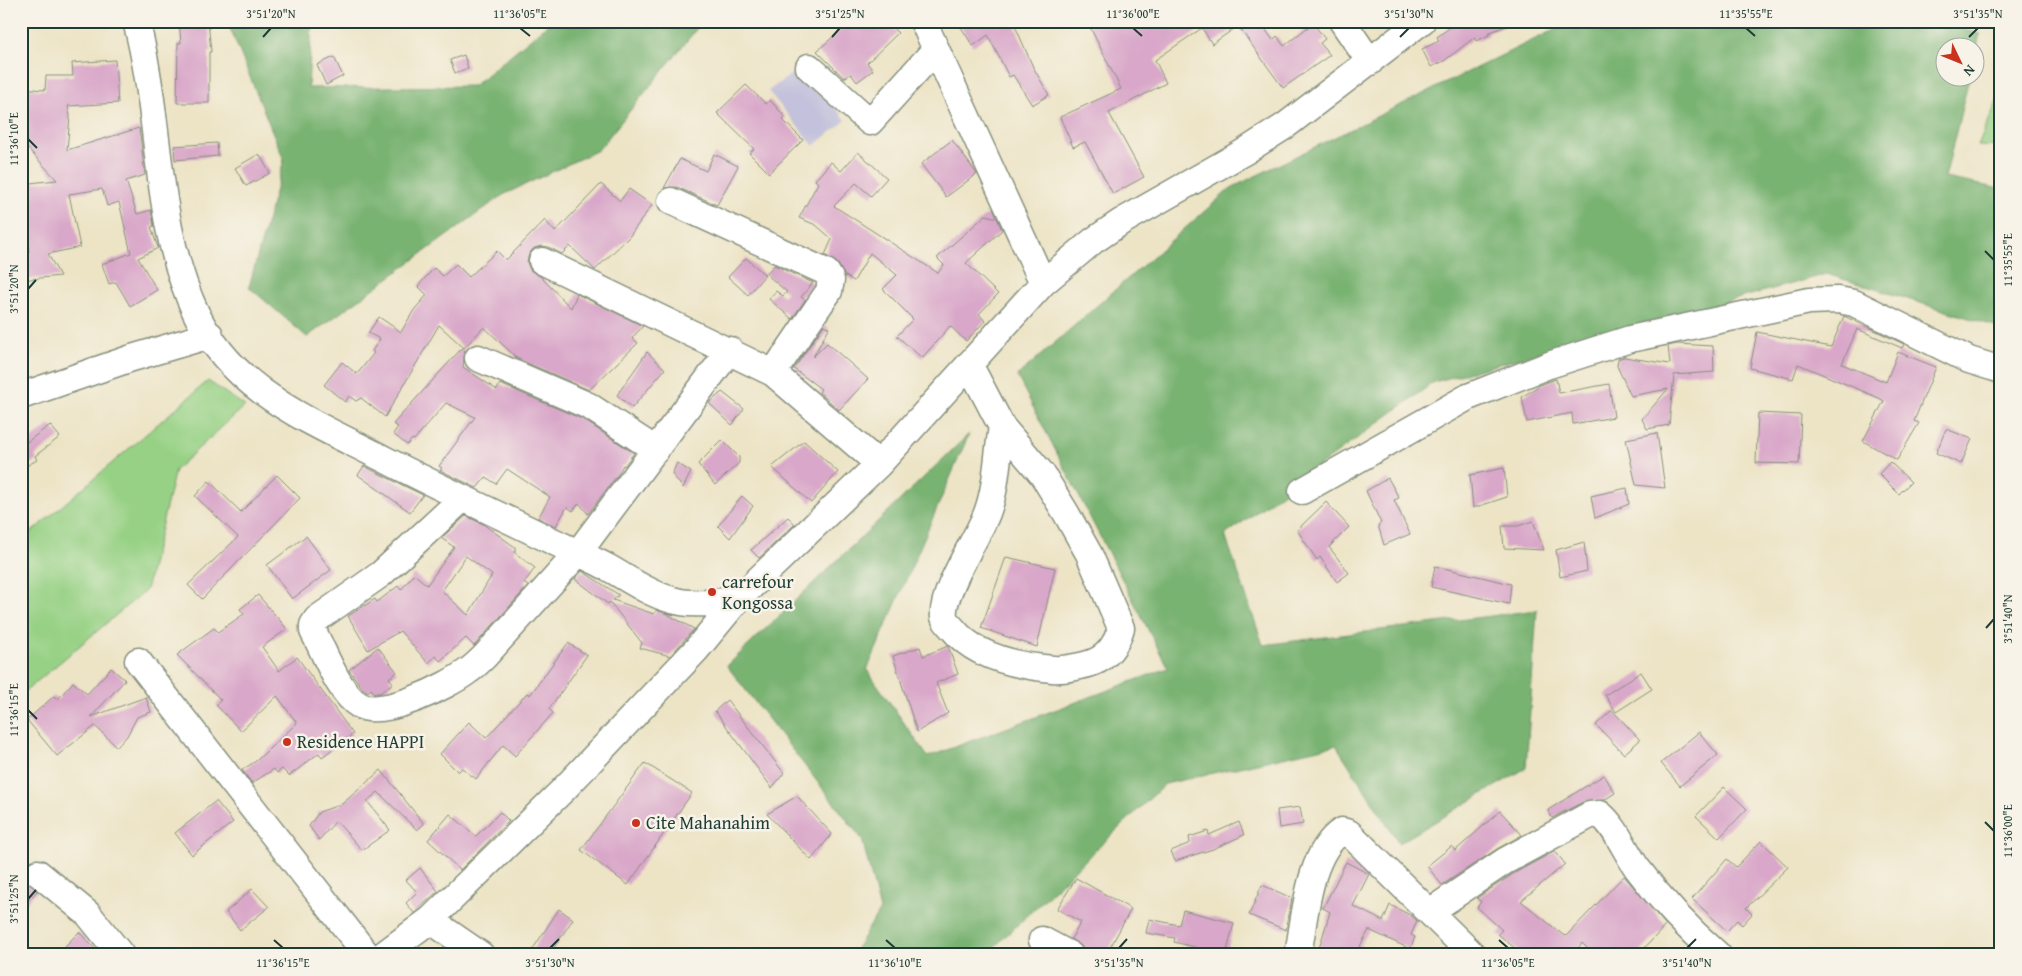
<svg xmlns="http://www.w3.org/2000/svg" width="2022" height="976" font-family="'Gentium Book Plus',serif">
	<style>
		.industrial { fill: #c3c1db }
		.green { fill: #97d185; stroke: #5b875c }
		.forest { fill: #79b372; stroke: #4c7853 }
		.building { fill: #d9a7c9; fill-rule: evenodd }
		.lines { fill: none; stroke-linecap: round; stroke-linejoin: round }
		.minor-casing { stroke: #86907d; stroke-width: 29 }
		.minor { stroke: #fff; stroke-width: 26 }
		.ticks { fill: none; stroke: #1f3d34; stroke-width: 2 }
		.poi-dot { fill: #c8321e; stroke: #f7f3e8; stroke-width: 2 }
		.labels { text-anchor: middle; stroke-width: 5; stroke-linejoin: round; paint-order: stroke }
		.poi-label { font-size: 18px; fill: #1f3d34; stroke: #f7f3e8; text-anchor: start }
		.neatline { fill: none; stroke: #1f3d34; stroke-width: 2 }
		.ticks-label { font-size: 12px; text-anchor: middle; fill: #1f3d34 }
	</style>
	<rect width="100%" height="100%" fill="#f7f3e8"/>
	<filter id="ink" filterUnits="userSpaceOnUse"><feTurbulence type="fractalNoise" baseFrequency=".02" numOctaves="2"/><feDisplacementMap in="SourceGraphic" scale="10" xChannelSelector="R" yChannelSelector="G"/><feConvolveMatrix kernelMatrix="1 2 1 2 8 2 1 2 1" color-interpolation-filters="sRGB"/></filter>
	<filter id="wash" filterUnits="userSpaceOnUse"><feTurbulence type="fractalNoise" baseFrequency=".0096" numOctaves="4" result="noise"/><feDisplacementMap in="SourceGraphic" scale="20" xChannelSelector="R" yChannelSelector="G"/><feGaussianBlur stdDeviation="1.12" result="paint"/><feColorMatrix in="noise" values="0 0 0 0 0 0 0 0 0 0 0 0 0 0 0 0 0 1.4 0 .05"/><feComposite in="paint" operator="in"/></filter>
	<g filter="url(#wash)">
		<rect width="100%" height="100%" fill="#ede4c6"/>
		<path class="industrial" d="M800 68 846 120 814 146 768 91Z"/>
		<path class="green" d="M2001 92V147L1978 146Z
			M208 381 245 406 175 470 146 590 21 695V541Z"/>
		<path class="forest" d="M227 21H312L308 88 473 86 552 21H703L598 150 503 195 307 337 249 287 284 160Z
			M1572 21H1931L1980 34 1975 55 1974 48H1944V78H1969L1945 178 2001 189V328L1827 274 1434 382 1225 535 1263 645 1537 610 1526 768 1399 843 1336 745 1165 784 986 955H852L880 910 862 839 727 666 969 434 867 670 928 757 1168 668 1017 376 1231 188Z"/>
		<g id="blocks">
			<path class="building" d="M179 21H208L211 52H209V103H177L178 43H181Z
				M851 21H886L898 33 867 63 873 70 857 82 851 74 844 78 817 51Z
				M957 21H1013L1033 67 1049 95 1032 105 1013 75 1009 77 988 35 973 46Z
				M1087 21H1259L1273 40 1277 36 1284 46 1313 23 1325 39 1320 43 1330 55 1283 88 1238 26 1212 44 1202 28 1155 60 1166 83 1109 113 1144 177 1113 194 1085 142 1073 147 1060 117 1121 89Z
				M1467 21 1514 23 1488 33 1489 35 1476 41 1475 37 1444 61 1431 67 1422 49 1439 41 1437 37 1456 23 1457 27Z
				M464 55 468 68 455 73 450 60Z
				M334 57 343 76 326 85 317 65Z
				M115 60 118 103 68 106 70 116 67 150 139 128 145 175 126 181 137 214 151 210 154 226 151 227 158 248 138 258 157 290 130 306 116 282 109 284 102 264 131 253 119 202 107 206 102 189 69 194 80 247 48 254 60 276 21 280V253L29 252 21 206V184L57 180 21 141V88L45 90 46 76H73L72 63Z
				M746 85 766 104 770 100 785 117 783 120 803 140 769 173 749 153 754 149 717 113Z
				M952 140 977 174 946 197 921 164Z
				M217 143 218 156 175 160 174 146Z
				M858 152 887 178 871 196 856 183 834 206 938 273 944 265 937 258 986 215 997 218 1002 230 966 263 998 294 979 314 985 321 966 341 950 326 922 358 897 336 913 319 883 289 897 275 870 253 854 281 844 275 838 264 825 255 832 239 816 225 799 218 818 183 815 180 831 162 841 171Z
				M259 154 270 173 246 186 235 168Z
				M714 154 738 166 717 205 677 187 664 188 680 159 706 171Z
				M601 184 620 201 629 189 652 205 629 237 595 270 570 246 562 254 548 247 541 246 534 248 529 254 527 262 530 270 541 277 571 308 577 294 643 326 632 338 638 343 589 390 518 359 484 327 464 348 439 325 385 417 361 398 356 401 349 396 345 402 324 385 342 362 357 374 374 353 372 351 380 339 368 333 379 317 401 332 414 310 427 295 418 286 434 268 443 276 456 264 469 277 497 251 506 260 545 220 555 232Z
				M746 258 765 275 748 295 728 277Z
				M774 265 813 283 801 297 805 300 792 319 769 299 776 291 783 296 787 292 766 274Z
				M1844 316 1904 344 1902 348 1857 329 1842 364 1886 382 1898 352 1936 367 1914 421 1919 423 1897 460 1863 441 1884 401 1879 398 1798 364 1793 379 1750 368 1757 332 1831 347Z
				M824 325 829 328 813 357 827 343 868 379 839 410 819 392 821 389 794 369Z
				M1677 344 1713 346 1714 372 1674 375 1669 425 1647 429 1642 419 1668 389 1631 396 1617 366 1618 359 1624 357 1670 364 1668 346Z
				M462 348 465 351 463 367 497 390 500 384 582 419 634 453 624 466 623 465 619 473 588 514 579 503 573 511 567 507 556 526 538 518 550 497 507 469 496 484 486 477 477 488 440 470 442 468 439 466 475 417 446 403 414 440 412 439 407 445 393 434 398 427 393 424Z
				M647 352 665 369 632 408 617 395Z
				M1556 379 1559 393 1609 384 1614 417 1573 424 1572 413 1527 422 1522 397 1540 385Z
				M722 392 744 409 732 425 709 403Z
				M1758 413 1801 415 1799 464 1756 463Z
				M50 425 60 437 35 456 37 460 21 469V431L27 442Z
				M1946 429 1972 439 1961 464 1936 453Z
				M1657 433 1665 488 1636 485 1626 439Z
				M722 440 739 457V463L715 485 698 464Z
				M804 441 838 472 811 503 772 467Z
				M1890 462 1911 482 1899 494 1879 474Z
				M677 463 691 472 683 488 672 474Z
				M364 466 398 483 423 495 410 512 358 475Z
				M1504 468 1507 497 1473 508 1470 475Z
				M277 475 300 498 202 599 188 585 238 537 195 496 209 481 241 512Z
				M1388 478 1399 498 1394 500 1410 534 1384 545 1378 525 1381 523 1366 491Z
				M1627 488 1629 504 1595 518 1591 496Z
				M742 496 753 506 730 538 718 526Z
				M1326 502 1349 527 1329 547 1349 573 1337 582 1320 557 1317 560 1297 530Z
				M466 516 483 524 515 547V553L535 568 524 583 528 586 474 646 466 638 440 661 436 656 428 663 400 631 368 650 348 616 375 599 377 602 398 586 401 590 414 574 427 585 454 547 441 538ZM466 556 492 575 468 615 442 591Z
				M788 517 795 524 759 558 751 550Z
				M1533 521 1544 550 1504 548 1502 526H1518Z
				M306 536 331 570 292 599 267 565Z
				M1584 542 1587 571 1560 577 1556 550Z
				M1006 557 1055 568 1037 647 981 628Z
				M1435 566 1511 584 1509 604 1431 587Z
				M582 571 619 595 613 600 654 614 656 610 667 614 694 629 670 656 640 648 642 643 610 602 608 604 575 579Z
				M258 595 287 629 262 647 279 671 297 657 353 734 322 757 319 753 289 776 282 769 277 773 274 769 252 783 242 770 256 761 297 723 277 696 241 731 216 705 221 700 177 655 214 628 218 632 244 614 240 609Z
				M568 643 587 655 549 709 553 713 515 756 503 745 476 779 462 768 458 772 440 754 469 722 486 738 527 693 530 695Z
				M948 646 958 674 936 683 948 713 917 732 893 656 920 647 923 656Z
				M378 647 397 672 389 678 393 683 380 693H374L371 689 368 692 362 688 349 670Z
				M111 668 125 680 91 717 146 697 151 712 137 717 127 736 117 747 95 726 57 756 27 720 54 696 57 700 73 682 87 694Z
				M1641 672 1652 689 1616 712 1605 695Z
				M727 700 784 773 772 788 715 711Z
				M1612 710 1640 740 1624 754 1596 725Z
				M1699 732 1718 755 1680 786 1661 763Z
				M645 763 692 793 628 885 581 850Z
				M381 770 424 824 417 830 378 792 367 801 390 830 362 850 336 821 319 840 309 826 319 812 342 804Z
				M1604 775 1615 793 1604 800 1583 802 1552 818 1548 810Z
				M1724 787 1747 809 1719 838 1696 816Z
				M797 796 832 834 811 860 767 814Z
				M216 801 233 822 192 855 175 833Z
				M1300 807 1303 824 1279 828 1277 810Z
				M1500 811 1522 835 1497 849 1442 885 1427 866 1452 846 1455 851Z
				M500 812 509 821 460 870 428 840 450 814 476 836Z
				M1239 822 1244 835 1213 849 1175 861 1171 851 1190 843 1189 837 1208 831 1209 835Z
				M1761 841 1788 867 1746 908 1752 914 1742 925 1737 920 1727 931 1692 899 1727 859 1736 867Z
				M1555 851 1565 864 1521 901 1563 935 1566 936 1624 876 1666 925 1638 955H1594L1582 943 1573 955H1523L1498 934 1502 930 1477 907 1481 902 1477 898 1513 874Z
				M1346 862 1369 874 1353 906 1383 921 1390 905 1410 915 1417 921 1411 935 1415 937 1410 949 1369 930 1355 955H1317L1330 912 1323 908Z
				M420 868 438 891 414 913 406 903 417 892 406 880Z
				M21 874 37 891 21 908Z
				M1076 878 1131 909 1106 955H1094L1071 939 1081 922 1057 909Z
				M1262 885 1292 898 1286 930 1249 915Z
				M252 889 269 907 240 930 226 912Z
				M559 909 573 919 549 955H529Z
				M1183 910 1234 923 1226 955 1174 942 1175 938 1146 933 1149 919 1179 925Z
				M79 932 101 955H56Z"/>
		</g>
	</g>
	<g filter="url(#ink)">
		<use href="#blocks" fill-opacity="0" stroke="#86907d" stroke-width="1"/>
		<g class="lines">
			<defs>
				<path id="minor" d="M136 21C162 117 153 222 196 313 234 393 311 421 384 459 438 487 493 512 548 539 567 548 588 557 607 567 627 578 646 592 669 599 692 607 715 602 738 599
					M923 21 1043 283
					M1342 21 1370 62
					M809 67 870 122 936 49
					M671 201 826 272 831 280 829 291 773 373
					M542 261 773 373 879 464
					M478 358 589 406 656 450
					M969 364 1002 427 1042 474 1066 513 1089 554 1121 628C1117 642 1109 656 1094 662 1084 666 1063 670 1053 669 1019 666 975 657 953 629 950 626 945 621 944 617 940 594 978 537 987 513 997 487 997 455 1002 427
					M21 396 132 358 210 335
					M1302 491 1468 397 1549 365 1630 339 1809 301 1838 300 1854 303 1969 360 2001 370
					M463 498 381 574 317 619 313 625V631C324 651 339 694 359 705 382 719 448 686 468 671 474 667 480 661 485 656L578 553 730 350
					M138 661 367 955
					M38 873 88 914 121 955
					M1431 911 1505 861 1590 815 1600 814C1616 827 1625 851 1637 868 1660 899 1689 930 1718 955
					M430 920 481 955
					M1042 940 1070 955
					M383 955 430 920 563 790 696 650 738 599 879 464 1043 283 1093 241 1121 222 1244 152 1285 126 1422 21
					M1298 955C1305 918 1308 853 1342 831L1349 833 1473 955"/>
			</defs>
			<use href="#minor" class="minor-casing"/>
			<use href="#minor" class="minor"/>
		</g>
	</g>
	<path class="ticks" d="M520 28 530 36M1133 28 1142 36M1746 28 1755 36M263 37 271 28M832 37 840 28M1400 37 1409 28M1969 37 1978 28M28 139 37 148M1985 251 1994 260M28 289 36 280M1986 628 1994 619M28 710 37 719M1985 822 1994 831M28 899 36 890M274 940 283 948M886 940 895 948M1499 940 1508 948M550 948 559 939M1119 948 1127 939M1687 948 1696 939"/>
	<g class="poi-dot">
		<circle cx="712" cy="592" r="5"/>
		<circle cx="287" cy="742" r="5"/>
		<circle cx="636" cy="823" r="5"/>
	</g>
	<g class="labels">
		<g class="poi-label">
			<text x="722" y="588">carrefour<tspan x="722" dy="21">Kongossa</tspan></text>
			<text x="297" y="748">Residence HAPPI</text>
			<text x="646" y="829">Cite Mahanahim</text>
		</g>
	</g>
	<rect width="2022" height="976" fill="none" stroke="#f7f3e8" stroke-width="55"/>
	<g transform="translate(1960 62) rotate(133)"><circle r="24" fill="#f7f3e8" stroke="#a1aaa0"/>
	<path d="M0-4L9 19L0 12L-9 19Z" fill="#c8321e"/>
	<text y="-8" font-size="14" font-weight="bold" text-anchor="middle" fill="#1f3d34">N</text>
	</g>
	<rect x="28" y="28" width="1966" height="920" class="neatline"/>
	<g class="ticks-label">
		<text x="271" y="18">3°51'20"N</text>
		<text x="520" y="18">11°36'05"E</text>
		<text x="840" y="18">3°51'25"N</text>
		<text x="1133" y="18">11°36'00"E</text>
		<text x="1409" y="18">3°51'30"N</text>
		<text x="1746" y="18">11°35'55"E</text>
		<text x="1978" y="18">3°51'35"N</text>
		<text transform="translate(14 139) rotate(-90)" y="4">11°36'10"E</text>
		<text transform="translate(2008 260) rotate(-90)" y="4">11°35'55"E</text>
		<text transform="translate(14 289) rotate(-90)" y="4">3°51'20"N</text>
		<text transform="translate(2008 619) rotate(-90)" y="4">3°51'40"N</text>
		<text transform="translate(14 710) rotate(-90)" y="4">11°36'15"E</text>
		<text transform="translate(2008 831) rotate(-90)" y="4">11°36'00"E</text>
		<text transform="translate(14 899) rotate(-90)" y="4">3°51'25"N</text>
		<text x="283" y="967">11°36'15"E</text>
		<text x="550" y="967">3°51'30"N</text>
		<text x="895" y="967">11°36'10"E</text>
		<text x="1119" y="967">3°51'35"N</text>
		<text x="1508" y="967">11°36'05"E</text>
		<text x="1687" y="967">3°51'40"N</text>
	</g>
</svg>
